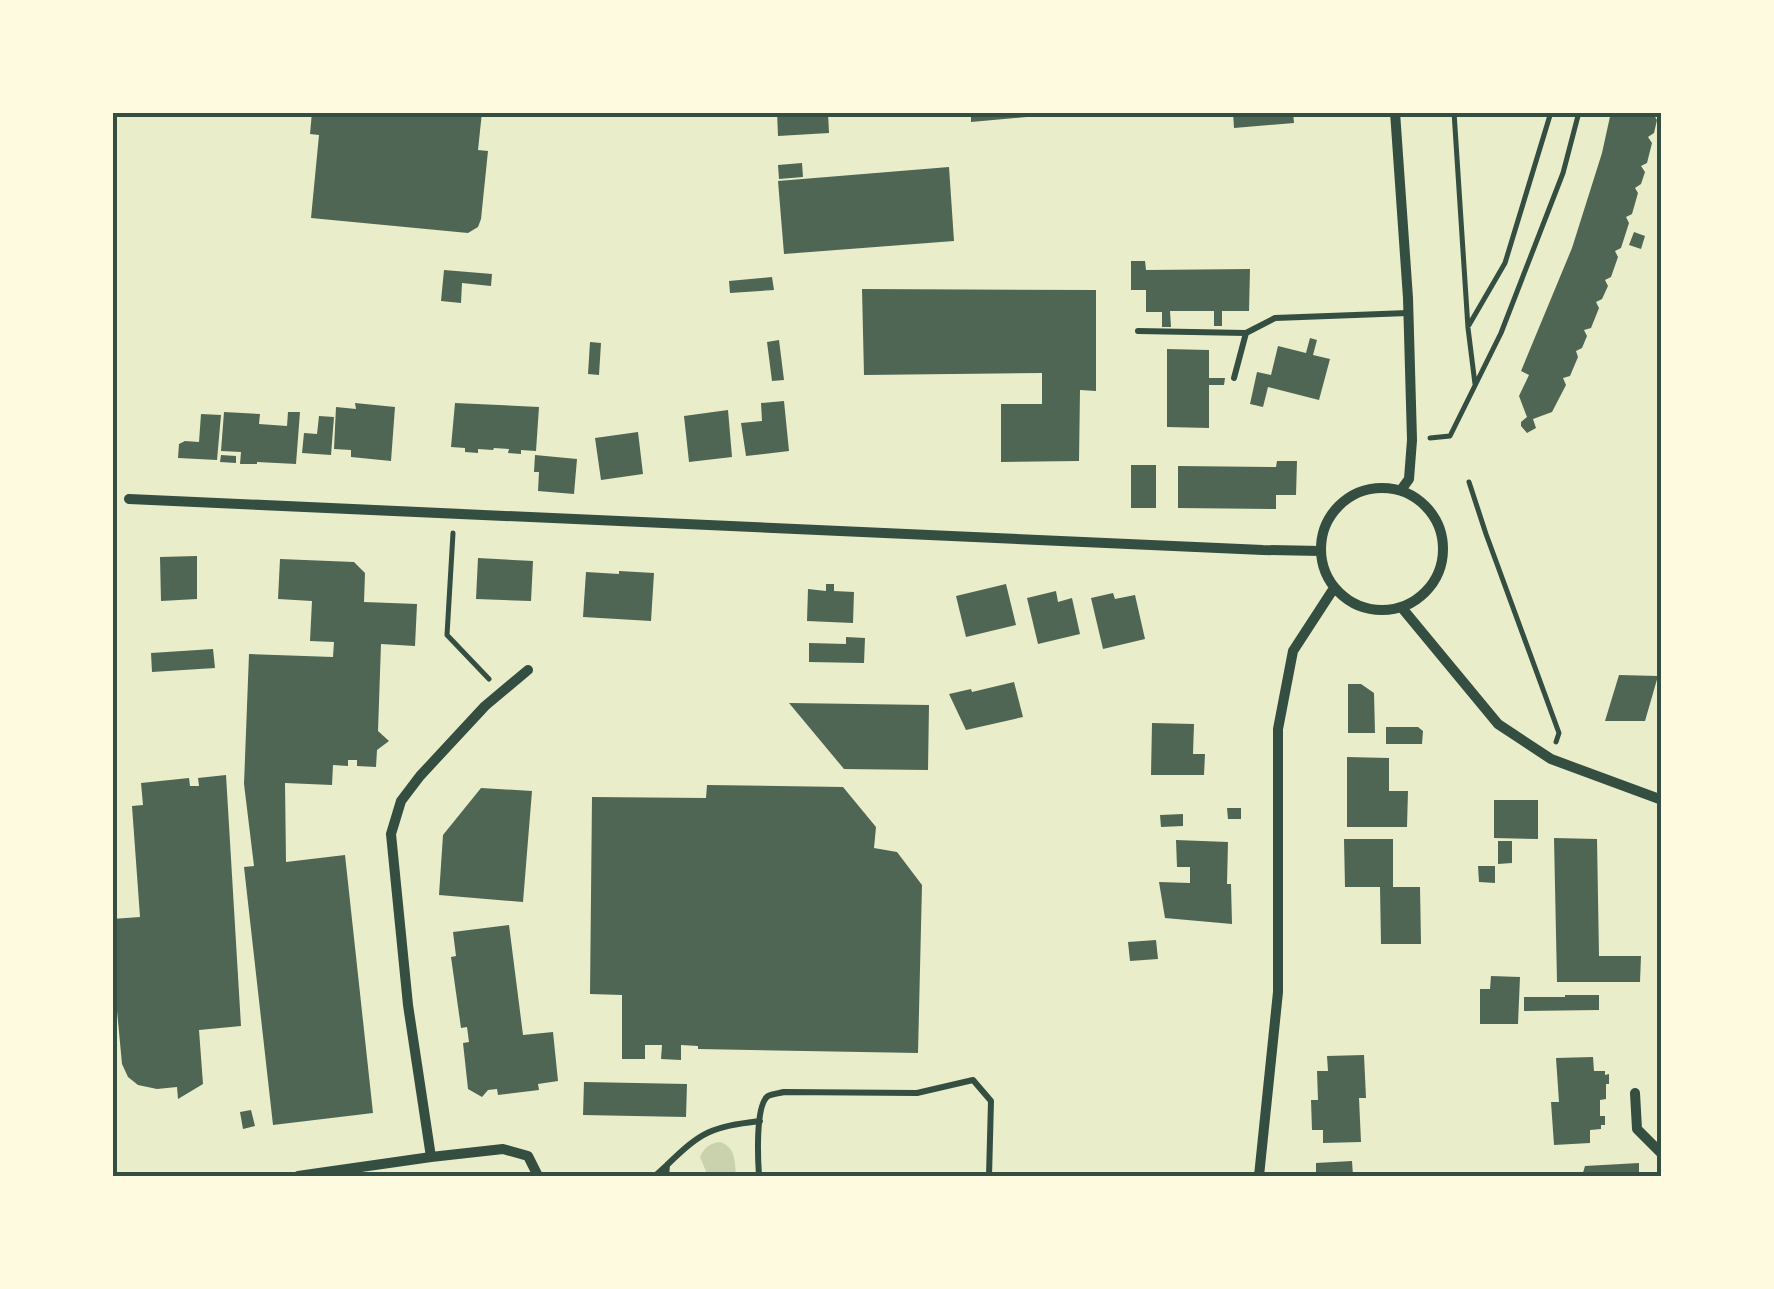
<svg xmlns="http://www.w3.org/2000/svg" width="1774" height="1289" font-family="Overpass,sans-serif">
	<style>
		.green { fill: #cad2ad }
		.building { fill: #4f6655 }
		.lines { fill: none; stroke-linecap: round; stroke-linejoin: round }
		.path { stroke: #344e41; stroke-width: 5 }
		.service { stroke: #344e41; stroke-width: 6 }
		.minor { stroke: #344e41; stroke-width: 10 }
		.neatline { fill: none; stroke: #344e41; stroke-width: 4 }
	</style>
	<rect width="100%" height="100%" fill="#e9edc9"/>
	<path class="green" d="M720 1142C736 1147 735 1162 736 1176H708L700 1157C704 1148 710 1143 720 1142Z"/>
	<path class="building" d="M312 112H482L478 150 488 151 481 219 478 227 468 233 311 218 319 135 310 134Z
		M777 112H828L829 133 778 136Z
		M971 112H1048V115L971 122Z
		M1233 112H1293L1294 123 1234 128Z
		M1611 112H1652L1657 120 1654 133 1648 137 1652 143 1647 163 1641 166 1645 172 1641 184 1635 188 1638 193 1632 214 1626 217 1629 223 1621 248 1615 251 1618 257 1611 277 1605 280 1608 286 1602 299 1596 302 1599 308 1591 328 1584 330 1587 336 1582 348 1576 351 1578 357 1570 376 1563 378 1566 385 1552 412 1533 419 1536 428 1527 433 1521 426V422L1527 417 1519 396 1529 375 1521 371 1572 248 1602 153Z
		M802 163 803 177 779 179 778 165Z
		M949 167 954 241 784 254 778 181Z
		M1634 232 1645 236 1641 249 1629 245Z
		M1131 261H1145L1146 270 1250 269 1249 311H1222V326H1214V311H1170L1171 327H1162V312H1146V290H1131Z
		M444 270 492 274 491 286 462 283 461 303 441 301Z
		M772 277 774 290 730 293 729 281Z
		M862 289 1096 290V391L1080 390 1079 461 1001 462V404H1042V373L864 375Z
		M1310 338 1317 340 1313 355 1330 359 1319 400 1268 387 1263 407 1250 404 1257 372 1271 375 1278 346 1306 353Z
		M779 340 784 380 772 381 767 342Z
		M590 342 601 343 599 375 588 374Z
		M1167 349 1209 350V378H1225L1224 385H1209V428L1167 427Z
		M784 401 789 451 746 456 741 423 762 421 761 403Z
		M355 403 395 407 391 461 351 457V450L334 449 336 407 356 409Z
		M455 403 539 407 536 451 521 450V454L508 453 509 449 494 448 493 450 478 449V453L465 452V448L451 447Z
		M728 410 732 457 689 462 684 416Z
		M224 412 260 414 259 424 287 426 288 412H300L296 464 257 462V464H240L241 452 221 451Z
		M201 414 221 415 217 460 178 458 179 444 185 441 199 442Z
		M319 416 334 417 331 455 302 453 304 433 317 434Z
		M638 432 643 474 601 480 595 438Z
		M221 455 236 456V463L220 462Z
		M535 455 577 459 574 494 538 491 539 472H534Z
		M1277 461H1297L1296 495H1276V509L1178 508V466L1276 467Z
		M1131 465H1156V508H1131Z
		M197 556V599L161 601 160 557Z
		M478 558 533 561 531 601 476 599Z
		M280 559 354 562 365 573 364 602 417 604 415 646 381 644 378 731 389 741 377 750 376 767 357 766V760H348V766L333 765 332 785 285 783 286 862 345 855 373 1113 273 1125 244 867 254 866 244 784 249 654 333 657 334 642 310 641 312 601 278 599Z
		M619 571 654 573 651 621 583 617 586 572 619 574Z
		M826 584H834V591L854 592 853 623 807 621 808 589 826 591Z
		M1006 584 1016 625 966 637 956 596Z
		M1056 591 1058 602 1072 598 1080 634 1038 644 1027 598Z
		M1113 593 1115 599 1135 595 1145 639 1103 649 1091 598Z
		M846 637 865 638 864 663 809 662V643L846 644Z
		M213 649 215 668 152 672 151 653Z
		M1619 675 1658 676 1645 721H1605Z
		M1014 682 1023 717 966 730 949 694 971 689 972 692Z
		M1348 684H1361L1374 693 1375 733H1348Z
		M789 703 929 705 928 770 844 769Z
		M1152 723 1194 724 1193 754H1205L1204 775H1151Z
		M1386 727H1418L1423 731 1422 744H1386Z
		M1347 757 1389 758V791H1408L1407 827H1347Z
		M226 775 241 1026 199 1030 203 1084 178 1099 177 1087 157 1089 138 1085 128 1077 122 1064 112 957V919L140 917 132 806 143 805 141 783 189 778 190 786H199L198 778Z
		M707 785 843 787 876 827 874 848 897 852 922 885 918 1053 698 1049V1046L681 1045V1060L661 1059 662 1045H645V1059H622V995L590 994 592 797 706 798Z
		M481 788 532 791 523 902 439 895 443 835Z
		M1494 800H1538V839L1494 838Z
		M1227 808H1241V819H1228Z
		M1183 814V826L1161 827 1160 815Z
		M1554 838 1597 839 1599 956H1641L1640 982H1557Z
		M1344 839H1393V887H1420L1421 944H1381L1380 887H1345Z
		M1176 840 1228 842 1227 884H1231L1232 924 1165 918 1159 882 1190 883V867H1177Z
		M1498 841H1512V863L1498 864Z
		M1478 866H1495V883L1479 882Z
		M509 925 523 1035 553 1032 558 1081 538 1084 539 1090 498 1095 497 1089 488 1090 482 1097 468 1089 463 1043 469 1042 467 1027 461 1028 451 957 456 956 453 932Z
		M1156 940 1158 959 1130 961 1128 942Z
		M1491 976 1520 977 1518 1024H1480V989H1490Z
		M1565 995H1599V1010L1524 1011V997H1565Z
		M1364 1055 1366 1098H1359L1361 1142 1323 1143V1130H1312L1311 1100H1318L1317 1071H1328L1327 1056Z
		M1593 1057 1594 1071H1605V1075L1609 1074V1084H1606V1099L1600 1100V1116H1605V1125H1601V1129L1590 1130V1143L1554 1145 1551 1102H1559L1556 1058Z
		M584 1082 687 1084 686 1117 583 1115Z
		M251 1110 255 1126 243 1129 240 1112Z
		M1352 1161 1353 1176H1316V1163Z
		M1639 1163V1176H1582L1585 1166Z"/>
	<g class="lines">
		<path class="path" d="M1454 112 1468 328 1475 384
			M1469 325 1505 263 1551 112
			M1430 438 1450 436 1501 333 1563 173 1579 112
			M1469 482 1486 534 1559 733 1556 742
			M453 533 447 635 489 679"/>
		<path class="service" d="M1138 331 1246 333
			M1234 378 1246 333 1275 318 1408 313
			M655 1176 666 1166
			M666 1176 667 1165C702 1131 711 1127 760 1121
			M759 1176C758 1161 755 1105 768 1096 771 1094 780 1093 784 1092L917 1093 973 1080 991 1101 989 1176"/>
		<path class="minor" d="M1395 112 1408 298 1412 440 1409 479 1401 490
			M1321 549a61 61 0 1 1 122 0a61 61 0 1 1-122 0Z
			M129 499 1263 550 1321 551
			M1402 608 1498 724 1551 759 1662 800
			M1635 1093 1637 1129 1662 1154
			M431 1157 408 1005 391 834 401 801 420 776 485 706 528 670
			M298 1176 431 1157 503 1149 528 1156 538 1176
			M1259 1176 1278 992V729L1293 651 1334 588"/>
	</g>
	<rect width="1774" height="1289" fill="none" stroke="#fefae0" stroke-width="230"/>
	<rect x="115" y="115" width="1544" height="1059" class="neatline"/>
</svg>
